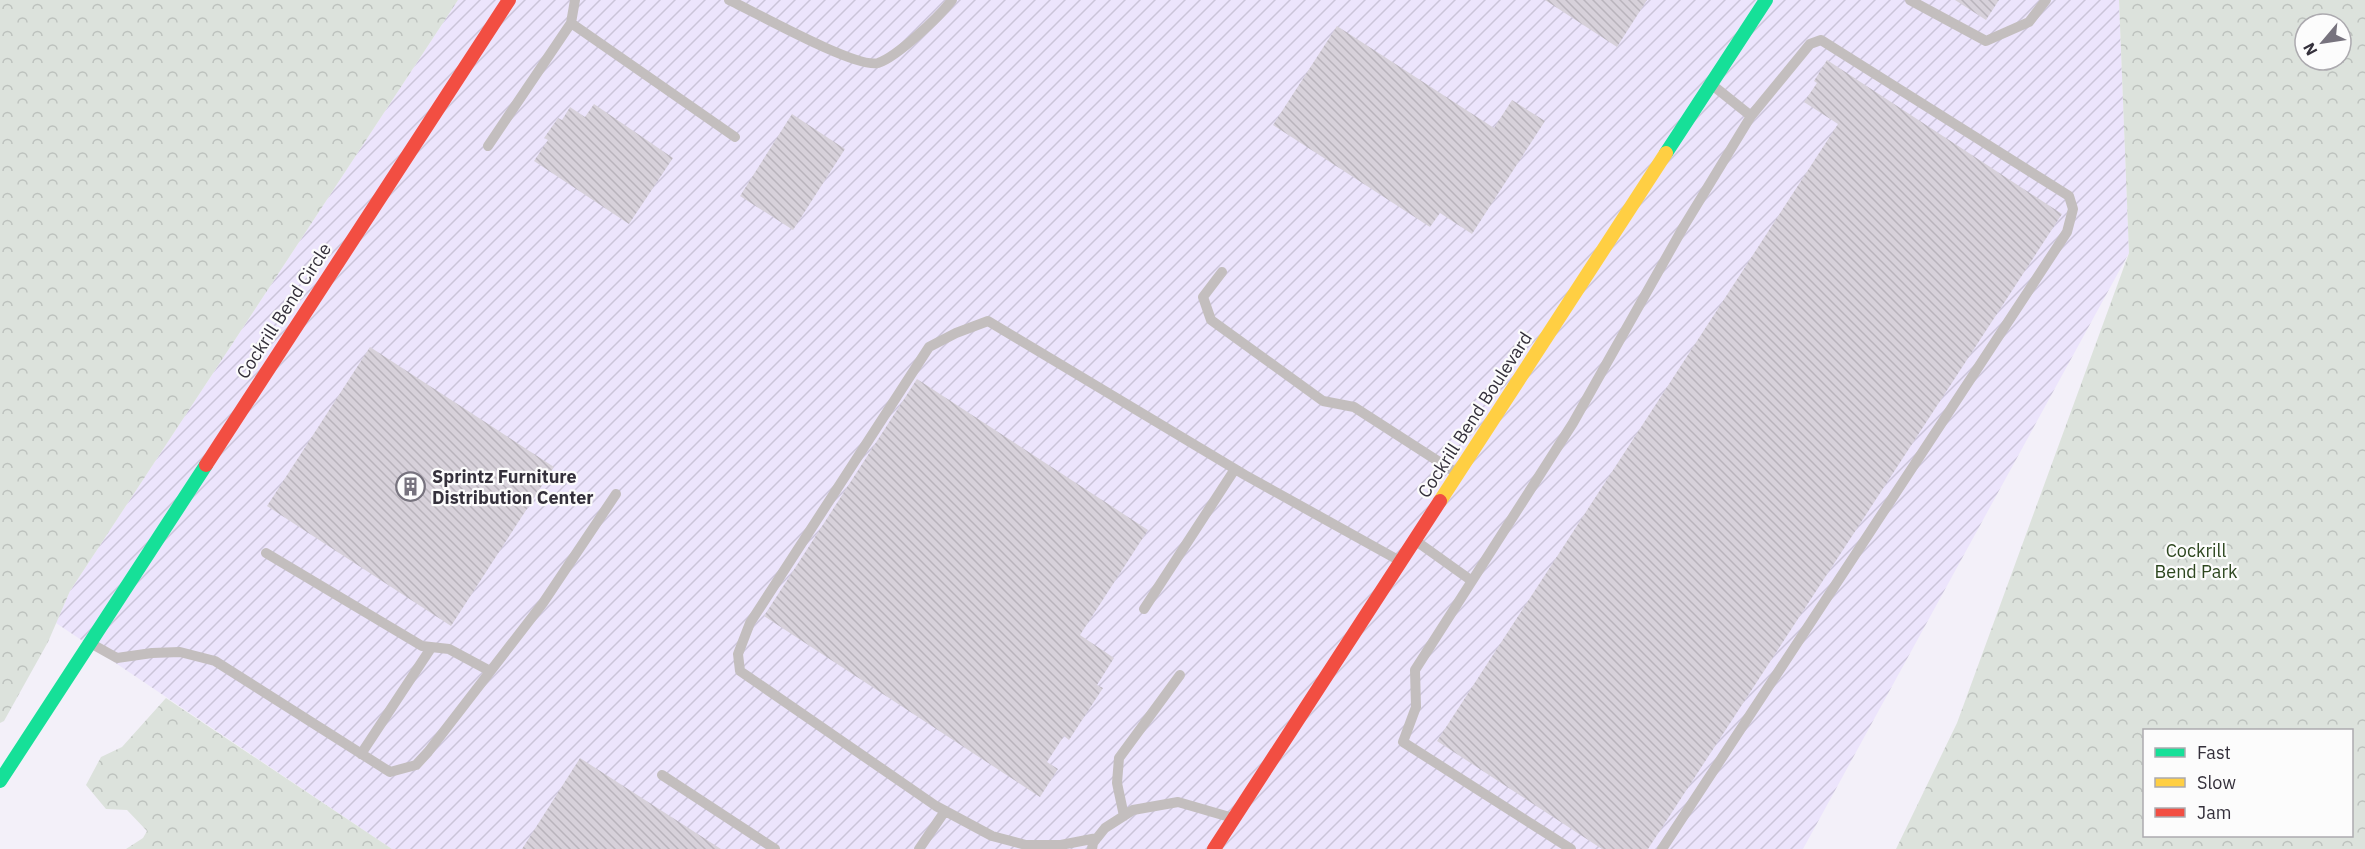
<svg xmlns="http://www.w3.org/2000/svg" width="2365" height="849" font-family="'IBM Plex Sans',sans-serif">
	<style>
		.industrial { fill: url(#industrial-furrows) }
		.forest { fill: url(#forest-crowns); fill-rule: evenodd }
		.building { fill: url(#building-back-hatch) }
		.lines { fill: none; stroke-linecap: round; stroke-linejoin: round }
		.lane { stroke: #c3bebe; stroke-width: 10 }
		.fast { stroke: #16e098; stroke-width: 14 }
		.slow { stroke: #ffcf43; stroke-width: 14 }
		.jam { stroke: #f24e42; stroke-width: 14 }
		.labels { text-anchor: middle; stroke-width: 4.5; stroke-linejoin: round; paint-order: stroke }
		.street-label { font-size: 18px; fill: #34303b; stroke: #fcfcfc }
		.poi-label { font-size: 18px; font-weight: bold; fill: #34303b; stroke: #fcfcfc; text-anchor: start }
		.park-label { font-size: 18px; fill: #2c461e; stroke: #fcfcfc }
	</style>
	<defs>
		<pattern id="industrial-furrows" width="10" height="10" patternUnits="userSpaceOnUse" patternTransform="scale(1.5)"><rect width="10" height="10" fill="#ece4fc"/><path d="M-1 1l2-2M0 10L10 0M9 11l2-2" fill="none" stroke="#cbc4d9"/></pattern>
		<pattern id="forest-crowns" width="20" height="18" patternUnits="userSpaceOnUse" patternTransform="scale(1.5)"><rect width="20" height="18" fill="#dce2dc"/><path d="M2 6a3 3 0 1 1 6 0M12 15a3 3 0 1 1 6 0" fill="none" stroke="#bdc2be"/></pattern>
		<pattern id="building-back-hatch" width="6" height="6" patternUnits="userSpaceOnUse" patternTransform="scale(1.5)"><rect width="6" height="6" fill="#d7d1da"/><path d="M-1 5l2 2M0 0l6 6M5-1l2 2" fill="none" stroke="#b9b4bc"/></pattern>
	</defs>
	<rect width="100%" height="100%" fill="#f3f0f9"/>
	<path class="industrial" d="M458 0H2119L2129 253 1803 849H392L56 623 70 591Z"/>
	<path class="forest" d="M0 0H458L70 591 48 642 4 721 0 723Z
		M2119 0H2365V849H1896L1957 723 2129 253ZM2305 24H2341V60H2305ZM2352 730V836H2144V730Z
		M166 698 392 849H126L143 838 147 831 127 810 106 809 86 785 101 757 122 747Z"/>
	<path class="building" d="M1545 0H1647L1617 47Z
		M1955 0H1999L1986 20Z
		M1337 26 1494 128 1512 100 1545 121 1472 234 1440 213 1430 227 1273 125Z
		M1827 60 2062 214 1648 849H1602L1437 741 1838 124 1804 102 1817 83 1814 81Z
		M594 104 673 158 629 224 534 161 548 140 544 138 558 118 562 120 570 107 585 117Z
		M792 114 845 149 793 230 740 196Z
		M370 347 554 467 451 626 267 506Z
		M917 379 1148 530 1080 635 1114 658 1097 685 1103 688 1069 740 1064 736 1047 762 1058 769 1040 797 764 616Z
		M580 758 721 849H522Z"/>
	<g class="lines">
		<path class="lane" d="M729 0C755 12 856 69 878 63 897 57 940 16 952 0
			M1910 0 1986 41 2029 22 2046 0
			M571 23 735 137
			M1711 84 1751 116
			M488 146 571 23 575 0
			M1222 272 1203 297 1211 320 1323 401 1354 407 1458 474
			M1416 541 1472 581
			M266 553 422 646 449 649 490 671
			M1144 609 1235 469
			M92 644 117 658 152 653 180 652 215 661 390 772 416 765 428 752 543 603 616 494
			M361 754 431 648
			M662 775 775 849
			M1124 816 1117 783 1119 758 1180 675
			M1097 838 1061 845H1026L992 836 936 806 740 671 738 654 750 623 929 347 956 333 988 321 1245 475 1400 561
			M919 849 945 811
			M1092 849 1093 843 1105 828 1133 810 1178 802 1233 818
			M1571 849 1403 742 1416 707 1415 670 1573 423 1684 226 1751 116 1810 44 1821 40 2069 196 2073 209 2067 232 1662 849"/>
		<path class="fast" d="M1666 153 1766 0
			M0 781 206 465"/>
		<path class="slow" d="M1440 501 1666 153"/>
		<path class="jam" d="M206 465 509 0
			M1214 849 1440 501"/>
	</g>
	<defs>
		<symbol id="building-ring" viewBox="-11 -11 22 22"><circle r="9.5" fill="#fcfcfc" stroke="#77737e" stroke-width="1.5"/><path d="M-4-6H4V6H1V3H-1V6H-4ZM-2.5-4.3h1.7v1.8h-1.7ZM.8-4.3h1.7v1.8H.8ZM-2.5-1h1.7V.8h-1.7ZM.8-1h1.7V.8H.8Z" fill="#77737e"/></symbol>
	</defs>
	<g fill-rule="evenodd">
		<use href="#building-ring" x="394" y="470" width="33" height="33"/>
	</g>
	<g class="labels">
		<g class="street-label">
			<text transform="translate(284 311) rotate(-57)" y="6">Cockrill Bend Circle</text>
			<text transform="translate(1475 415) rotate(-57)" y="6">Cockrill Bend Boulevard</text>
		</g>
		<g class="poi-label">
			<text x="432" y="483">Sprintz Furniture<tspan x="432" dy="21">Distribution Center</tspan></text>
		</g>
		<g class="park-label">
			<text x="2196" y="557">Cockrill<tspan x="2196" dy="21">Bend Park</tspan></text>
		</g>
	</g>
	<rect x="2143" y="729" width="210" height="108" fill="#fcfcfc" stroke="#acaaaf" stroke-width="1.5"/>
	<rect x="2155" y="748" width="30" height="9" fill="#16e098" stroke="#acaaaf" stroke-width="1.5"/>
	<text x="2197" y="759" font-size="18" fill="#34303b">Fast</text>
	<rect x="2155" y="778" width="30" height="9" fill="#ffcf43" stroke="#acaaaf" stroke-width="1.5"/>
	<text x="2197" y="789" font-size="18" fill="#34303b">Slow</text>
	<rect x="2155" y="808" width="30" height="9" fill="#f24e42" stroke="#acaaaf" stroke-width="1.5"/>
	<text x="2197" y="819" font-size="18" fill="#34303b">Jam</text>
	<g transform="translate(2323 42) rotate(241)"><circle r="28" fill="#fcfcfc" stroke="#acaaaf" stroke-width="1.5"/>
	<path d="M0-4.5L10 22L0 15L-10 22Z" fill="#77737e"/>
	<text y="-9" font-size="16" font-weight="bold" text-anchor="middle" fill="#34303b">N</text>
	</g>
</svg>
